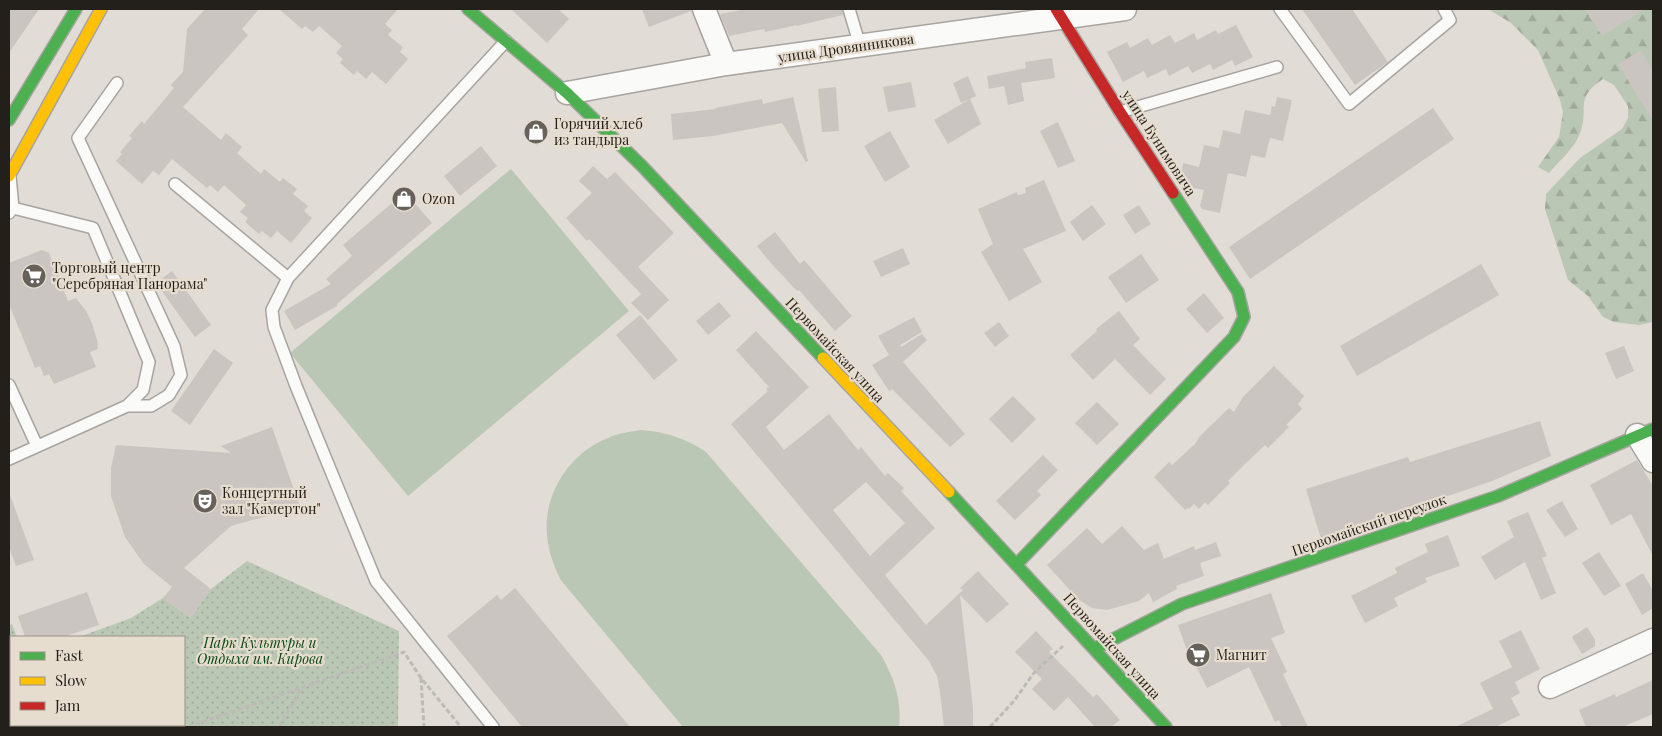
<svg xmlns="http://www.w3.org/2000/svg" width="1662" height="736" font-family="'Playfair Display',serif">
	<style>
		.forest { fill: url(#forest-firs) }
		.park { fill: url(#park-dots) }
		.garden { fill: #bac7b5 }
		.building { fill: #cac5c0; fill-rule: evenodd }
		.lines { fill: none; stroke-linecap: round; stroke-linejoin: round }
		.lane-casing { stroke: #a8a49f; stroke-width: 14 }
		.street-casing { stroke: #a8a49f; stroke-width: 25 }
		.fast-casing { stroke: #a8a49f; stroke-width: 14 }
		.slow-casing { stroke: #a8a49f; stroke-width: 14 }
		.jam-casing { stroke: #a8a49f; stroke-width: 14 }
		.path { stroke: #bdbbb8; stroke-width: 3; stroke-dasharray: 5 2.5; stroke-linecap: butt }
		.lane { stroke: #fafaf9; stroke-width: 11 }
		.street { stroke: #fafaf9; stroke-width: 22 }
		.fast { stroke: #4caf50; stroke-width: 11 }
		.slow { stroke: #ffc107; stroke-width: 11 }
		.jam { stroke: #c62828; stroke-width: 11 }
		.labels { text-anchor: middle; stroke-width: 4.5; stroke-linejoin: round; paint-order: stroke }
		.street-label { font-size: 14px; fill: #231f1a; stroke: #e7ddcf }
		.poi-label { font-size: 14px; fill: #231f1a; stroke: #e7ddcf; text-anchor: start }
		.park-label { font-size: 14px; font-style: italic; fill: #0a4814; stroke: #e7ddcf }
	</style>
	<defs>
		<pattern id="forest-firs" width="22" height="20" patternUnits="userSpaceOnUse" patternTransform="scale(1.25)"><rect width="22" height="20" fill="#bac7b5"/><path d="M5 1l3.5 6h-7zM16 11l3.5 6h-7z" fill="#a0aa9b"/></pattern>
		<pattern id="park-dots" width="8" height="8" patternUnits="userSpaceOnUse" patternTransform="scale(1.25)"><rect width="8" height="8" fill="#bac7b5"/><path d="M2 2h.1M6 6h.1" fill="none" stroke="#a0aa9b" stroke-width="1.8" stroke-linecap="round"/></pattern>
	</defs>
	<rect width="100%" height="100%" fill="#e1dcd5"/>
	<path class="forest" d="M1488 9H1653V322L1639 325 1614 322 1603 317 1588 296 1568 280 1545 209 1546 194 1580 158 1622 129 1628 118V106L1614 85 1603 79C1573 99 1590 108 1580 133 1575 148 1559 161 1549 173L1538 167 1559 137 1563 112 1560 100 1538 50 1511 23Z"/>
	<path class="park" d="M247 561 399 631 398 727H9V626L12 624 17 637H11V725H184V637H79L131 618 163 598 190 618 211 589Z"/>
	<path class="garden" d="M511 169 629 311 408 496 290 353Z
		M641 430C666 432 685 438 706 452L881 655C894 678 902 700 899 727H683L560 579C555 567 550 556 548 543 540 499 567 454 608 438 618 433 630 432 641 430Z"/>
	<path class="building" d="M9 9H39L9 53Z
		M205 9H259L242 29 248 35 183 107 221 140 226 133 242 147 237 153 261 174 264 169 280 182 283 178 297 189 293 194 308 206 304 211 312 218 291 243 277 231 271 238 262 231 259 234 245 222 248 218 240 212 246 205 224 185 218 192 210 185 207 188 172 159 159 175 153 171 142 184 116 161 122 154 120 152 132 138 129 136 142 121 144 124 174 88 171 85 183 72 187 29Z
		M279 9H398L385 24 392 30 388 35 403 47 400 52 408 59 386 84 372 72 366 79 357 71 354 75 340 63 343 59 336 53 342 46 319 26 313 32 305 26 302 29Z
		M511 9H558L569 19 547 43Z
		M642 9H691V11L649 27Z
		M747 9H842L843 15 797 26V25L765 32 764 29 729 36 720 14Z
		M1302 9H1352L1388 62 1355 85Z
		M1585 9H1645L1602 36Z
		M1236 25 1253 57 1235 66 1232 60 1213 70 1210 64 1192 73 1188 66 1169 76 1166 69 1147 78 1144 71 1123 82 1107 52 1127 42 1130 48 1148 38 1152 45 1170 35 1175 43 1194 33 1197 40 1216 30 1218 34Z
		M1641 50 1653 70V121L1618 64Z
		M1052 58 1055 78 1021 83 1024 101 1008 105 1004 86 989 89 987 76 1026 68 1025 62Z
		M968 76 976 96 961 103 953 83Z
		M911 82 916 107 888 112 883 87Z
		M836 87 839 131 822 132 818 89Z
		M793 97 808 161 806 162 782 123 713 136 673 140 671 114 716 109 715 108 762 99 763 104Z
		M1277 97 1292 100 1283 141 1270 138 1265 158 1251 155 1246 177 1228 173 1220 213 1202 209 1200 206 1204 190 1188 187 1181 176 1183 163 1199 167 1204 145 1219 148 1223 130 1240 134 1245 110 1270 115 1272 106 1275 107Z
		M970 99 981 124 948 144 934 120Z
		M1433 108 1454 139 1250 279 1229 247Z
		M536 119 550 131 537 146 522 134Z
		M1058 122 1075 161 1058 168 1040 131Z
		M890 131 910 167 885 182 864 146Z
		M481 146 497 166 460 196 444 176Z
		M593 166 607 179 615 172 674 233 638 267 669 300 648 320 631 303 641 294 589 239 587 241 566 218 592 193 579 181Z
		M1044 180 1066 231 1023 249 1042 282 1009 301 981 252 993 244 978 209 1017 192 1018 195 1026 193 1025 188Z
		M405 192 432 223 337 304V306L295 330 284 311 331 284 326 279 352 256 343 245Z
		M1092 205 1106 224 1083 241 1070 222Z
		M1139 205 1151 224 1135 234 1123 215Z
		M775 232 800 264 804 260 852 316 835 331 799 290 797 291 769 261 757 246Z
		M903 248 910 264 881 277 873 261Z
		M42 250 49 253 68 301 76 298 86 311 92 323 97 340 98 349 90 352 96 367 54 384 49 374 44 376 40 366 35 368 9 304V263Z
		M1141 254 1159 280 1126 303 1108 277Z
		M1481 264 1499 295 1357 376 1340 346Z
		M172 271 211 325 195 337 156 283Z
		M1204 293 1224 318 1207 333 1186 309Z
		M719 302 731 316 708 335 696 321Z
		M1119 311 1140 339 1133 345 1166 379 1150 395 1115 359 1093 380 1070 355 1097 331 1096 329Z
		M640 315 678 360 654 380 616 335Z
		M914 317 922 332 900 345 901 347 922 334 927 340 903 362 965 434 950 447 892 389 889 391 872 365 889 355 878 336Z
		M999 322 1009 336 995 347 984 333Z
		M756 331 809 387 766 427 784 450 829 414 858 450 861 447 885 476 888 473 904 488 901 491 935 528 885 575 926 625 963 590 960 588 978 571 1009 604 987 623 960 595 973 708V727H944L940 692 937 676 929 661 731 424 768 391 766 389 769 387 736 350ZM866 482 905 523 870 556 833 510Z
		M1624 346 1634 371 1616 379 1605 353Z
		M214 349 233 363 190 425 171 411Z
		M1274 366 1304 396 1298 404 1302 409 1286 425 1289 427 1268 448 1265 445 1244 465 1228 481 1230 483 1208 505 1205 502 1199 509 1194 504 1189 509 1188 508 1185 510 1154 477 1169 462 1172 465 1195 444 1200 436 1229 408 1234 412 1243 397Z
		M1013 396 1036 419 1012 443 989 419Z
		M1097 402 1119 424 1097 445 1075 423Z
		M1540 421 1551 456 1492 481 1321 539 1306 489 1408 457 1410 462Z
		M272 427 300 507 231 526 184 568 211 589 190 618 163 598 172 587 144 564 125 537 111 496V468L116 445 231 453 221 446Z
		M1043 455 1058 470 1037 491 1041 495 1015 520 996 501Z
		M1637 460 1653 486V556L1631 514 1611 525 1590 485Z
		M9 495H10L34 560 16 566 9 547Z
		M1562 501 1578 529 1565 537 1546 510Z
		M1528 512 1547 556 1542 558 1556 593 1541 600 1525 562 1495 580 1481 557 1514 537 1507 521Z
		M1122 526 1144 550 1158 543 1164 559 1194 546 1195 550 1216 542 1221 556 1200 563 1204 576 1176 586 1177 589 1153 602 1149 593 1139 601 1107 610 1092 608 1079 600 1047 565 1087 528 1102 544Z
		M1448 535 1460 566 1425 578 1427 582 1394 598 1398 606 1365 623 1351 596 1397 573 1395 568 1428 552 1425 544Z
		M1599 552 1621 586 1604 596 1582 563Z
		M1643 573 1653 591V608L1642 615 1625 584Z
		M515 588 630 727H522L447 636 497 595 501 600Z
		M87 592 99 625 63 637H25L18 616Z
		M1271 593 1285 633 1271 638 1287 672 1283 674 1308 727H1282L1279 720 1275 722 1249 667 1207 688 1195 664 1192 665 1178 625Z
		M1587 627 1595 640V646L1582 654 1572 637Z
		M1521 630 1540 669 1515 682 1520 693 1511 698 1520 715 1495 727H1455L1493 709 1480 683 1512 667 1499 641Z
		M1036 631 1053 649 1049 652 1093 697 1097 694 1120 720 1111 727H1095L1068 697 1054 711 1032 689 1042 679 1015 652Z
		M1653 680V714L1622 727H1586L1579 710 1615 694 1616 697Z"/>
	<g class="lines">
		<defs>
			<path id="lane" d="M849 9 860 46
				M1280 9 1349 104 1450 20 1444 9
				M117 83 78 138 174 346 181 375 169 395 151 406H127
				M1120 112 1277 67
				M175 184 288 278
				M9 213 13 208 10 176
				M9 385 37 446
				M9 459 127 406 143 390 149 362 93 228 13 208
				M493 727 376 581 296 386 274 327 272 310 288 278 506 41"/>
			<path id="street" d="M704 9 726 64
				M567 93 726 64 1125 9
				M1637 435 1653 461
				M1550 687 1653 640"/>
			<path id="fast" d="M468 9 567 93 642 166 823 358
				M9 120 76 9
				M949 492 1166 727
				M1017 564 1234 337 1244 317 1238 292 1173 193
				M1094 649 1182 604 1498 496 1653 429"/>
			<path id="slow" d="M9 176 101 9
				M823 358 949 492"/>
			<path id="jam" d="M1056 9 1120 112 1173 193"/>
		</defs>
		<use href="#lane" class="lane-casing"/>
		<use href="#street" class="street-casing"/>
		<use href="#fast" class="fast-casing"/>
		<use href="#slow" class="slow-casing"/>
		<use href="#jam" class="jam-casing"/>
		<path class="path" d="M421 678 424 727
			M188 727 404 652 421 678 461 727
			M279 727 301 689
			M990 727 1014 701 1033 674 1063 646"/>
		<use href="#lane" class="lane"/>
		<use href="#street" class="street"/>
		<use href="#fast" class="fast"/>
		<use href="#slow" class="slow"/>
		<use href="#jam" class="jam"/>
	</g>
	<defs>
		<symbol id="shop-disc" viewBox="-11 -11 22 22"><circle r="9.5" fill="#66615b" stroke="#e7ddcf"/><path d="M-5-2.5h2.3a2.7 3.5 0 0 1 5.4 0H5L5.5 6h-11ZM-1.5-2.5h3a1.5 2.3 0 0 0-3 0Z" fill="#fff"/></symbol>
		<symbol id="supermarket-disc" viewBox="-11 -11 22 22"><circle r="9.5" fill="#66615b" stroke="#e7ddcf"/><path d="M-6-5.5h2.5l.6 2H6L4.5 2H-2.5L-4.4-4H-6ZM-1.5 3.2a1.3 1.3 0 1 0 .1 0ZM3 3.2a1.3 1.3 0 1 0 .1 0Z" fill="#fff"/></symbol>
		<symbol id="theatre-disc" viewBox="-11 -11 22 22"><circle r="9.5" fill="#66615b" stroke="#e7ddcf"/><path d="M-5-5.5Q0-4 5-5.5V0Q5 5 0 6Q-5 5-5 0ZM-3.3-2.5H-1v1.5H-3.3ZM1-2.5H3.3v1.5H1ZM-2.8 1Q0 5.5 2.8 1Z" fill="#fff"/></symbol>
	</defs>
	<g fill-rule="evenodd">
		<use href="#shop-disc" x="522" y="118" width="28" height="28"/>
		<use href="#shop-disc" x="390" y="185" width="28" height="28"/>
		<use href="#supermarket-disc" x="20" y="262" width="28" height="28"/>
		<use href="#theatre-disc" x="191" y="487" width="28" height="28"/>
		<use href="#supermarket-disc" x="1184" y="641" width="28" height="28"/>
	</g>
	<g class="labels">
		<g class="street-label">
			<text transform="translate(846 48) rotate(-8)" y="5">улица Дровянникова</text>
			<text transform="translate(1159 143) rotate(57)" y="5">улица Бунимовича</text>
			<text transform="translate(835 350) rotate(47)" y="5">Первомайская улица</text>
			<text transform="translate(1369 525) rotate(-19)" y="5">Первомайский переулок</text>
			<text transform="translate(1112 646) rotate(48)" y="5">Первомайская улица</text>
		</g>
		<g class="poi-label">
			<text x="554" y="129">Горячий хлеб<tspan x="554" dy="16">из тандыра</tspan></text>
			<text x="422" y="204">Ozon</text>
			<text x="52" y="273">Торговый центр<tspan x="52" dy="16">"Серебряная Панорама"</tspan></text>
			<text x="222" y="498">Концертный<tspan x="222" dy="16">зал "Камертон"</tspan></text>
			<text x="1216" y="660">Магнит</text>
		</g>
		<g class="park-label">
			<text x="260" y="648">Парк Культуры и<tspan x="260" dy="16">Отдыха им. Кирова</tspan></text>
		</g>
	</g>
	<rect width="1662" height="736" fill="none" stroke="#231f1a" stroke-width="20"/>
	<rect x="10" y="636" width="175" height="90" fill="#e7ddcf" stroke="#999187"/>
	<rect x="20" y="652" width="25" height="8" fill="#4caf50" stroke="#999187"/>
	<text x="55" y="661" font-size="15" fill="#231f1a">Fast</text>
	<rect x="20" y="677" width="25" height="8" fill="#ffc107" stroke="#999187"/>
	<text x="55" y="686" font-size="15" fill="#231f1a">Slow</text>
	<rect x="20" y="702" width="25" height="8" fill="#c62828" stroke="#999187"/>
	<text x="55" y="711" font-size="15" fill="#231f1a">Jam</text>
</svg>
